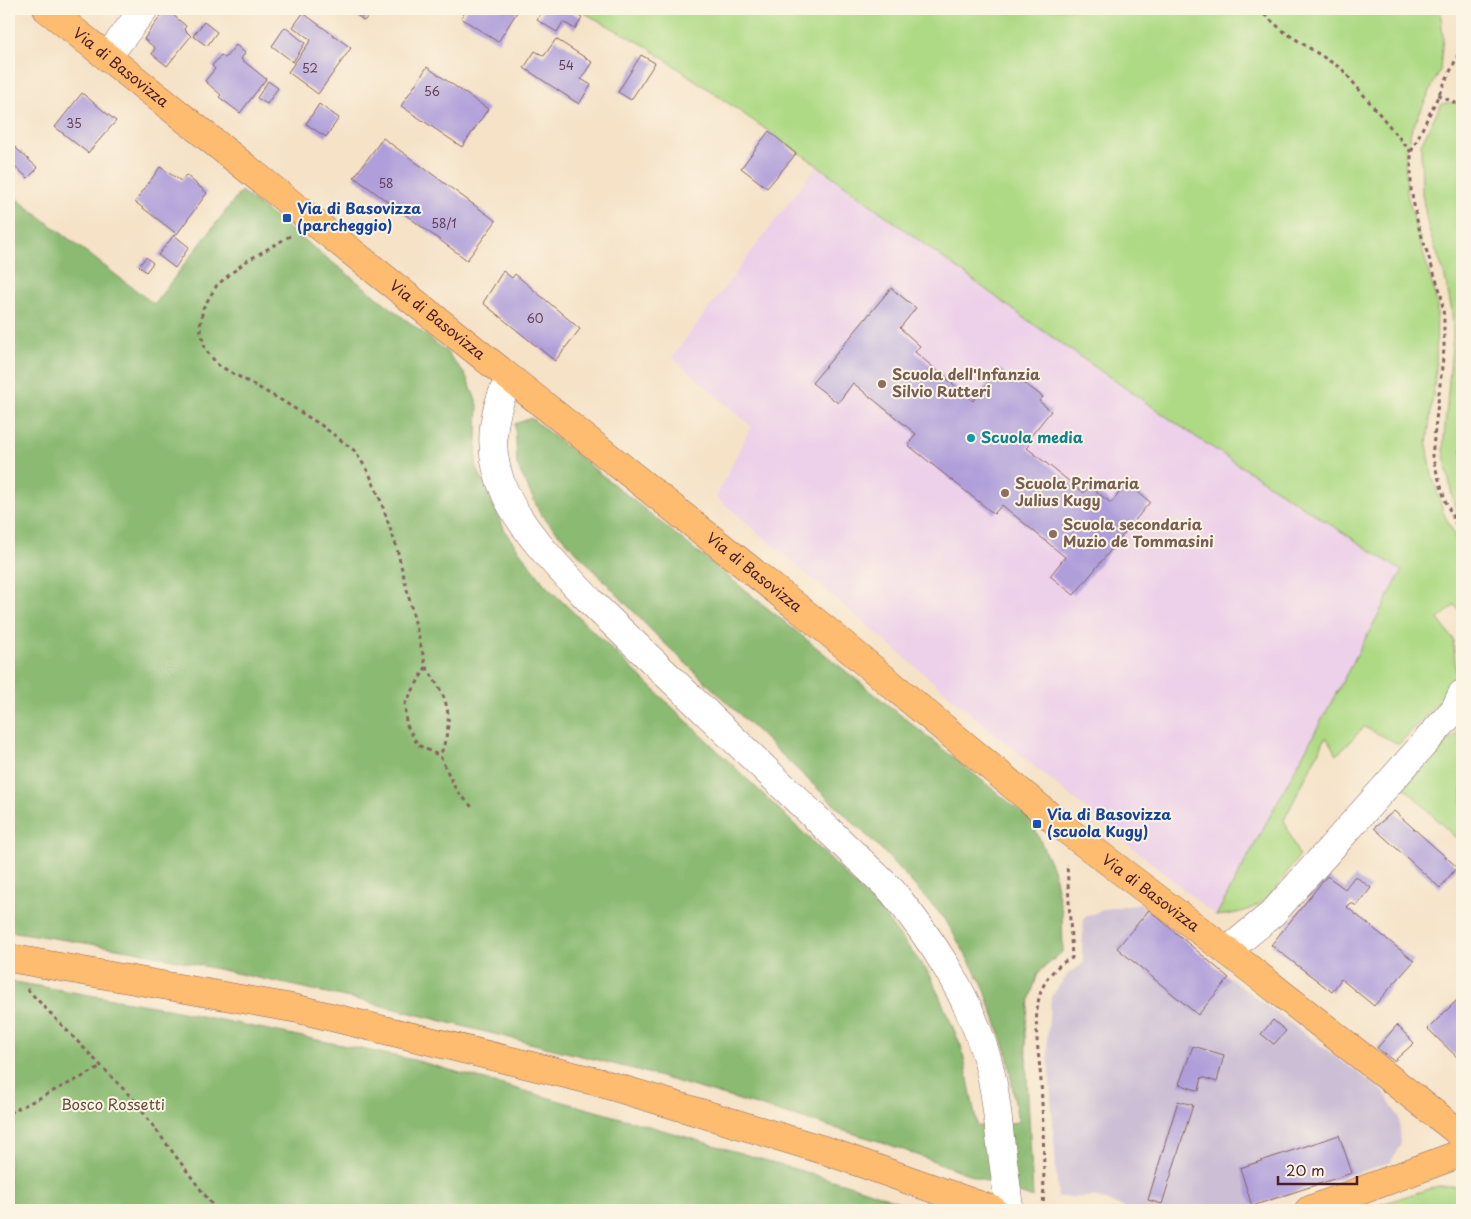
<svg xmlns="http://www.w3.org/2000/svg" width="1471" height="1219" font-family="'Playpen Sans',sans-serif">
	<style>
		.built { fill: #edd0e9 }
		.industrial { fill: #ccbed4 }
		.green { fill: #afda85; stroke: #7c7c58 }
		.forest { fill: #8bba72; stroke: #6a6c4e }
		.building { fill: #af9eda }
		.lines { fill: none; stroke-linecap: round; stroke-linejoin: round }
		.minor-casing { stroke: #866362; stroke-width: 29 }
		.major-casing { stroke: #866362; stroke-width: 29 }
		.path { stroke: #866362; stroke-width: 3; stroke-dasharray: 4 4; stroke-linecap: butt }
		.minor { stroke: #fff; stroke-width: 28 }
		.major { stroke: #fdbc6f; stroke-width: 28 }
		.transit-dot { fill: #1a4fb4; stroke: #fcf5e5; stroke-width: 2 }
		.education-dot { fill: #8d6e63; stroke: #fcf5e5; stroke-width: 2 }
		.culture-dot { fill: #0f9aa8; stroke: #fcf5e5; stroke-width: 2 }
		.labels { text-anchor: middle; stroke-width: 4; stroke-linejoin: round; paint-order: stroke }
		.number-label { font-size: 12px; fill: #633f57 }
		.street-label { font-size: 15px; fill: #4a1f2b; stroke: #fcf5e5 }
		.transit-label { font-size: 15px; font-weight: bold; fill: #164399; stroke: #fcf5e5; text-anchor: start }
		.education-label { font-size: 15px; font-weight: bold; fill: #785e54; stroke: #fcf5e5; text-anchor: start }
		.culture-label { font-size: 15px; font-weight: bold; fill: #0d838f; stroke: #fcf5e5; text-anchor: start }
		.park-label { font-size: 15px; fill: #634e42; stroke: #fcf5e5 }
	</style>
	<rect width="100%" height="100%" fill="#fcf5e5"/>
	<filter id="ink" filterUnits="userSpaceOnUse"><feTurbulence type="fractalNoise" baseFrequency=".02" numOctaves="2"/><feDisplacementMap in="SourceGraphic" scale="10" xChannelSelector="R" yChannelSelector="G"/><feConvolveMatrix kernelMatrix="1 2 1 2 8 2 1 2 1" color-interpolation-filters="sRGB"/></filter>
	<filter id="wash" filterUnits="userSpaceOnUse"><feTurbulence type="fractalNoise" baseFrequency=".0096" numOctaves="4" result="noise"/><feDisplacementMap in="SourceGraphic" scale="20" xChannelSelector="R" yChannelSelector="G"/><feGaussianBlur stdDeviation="1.12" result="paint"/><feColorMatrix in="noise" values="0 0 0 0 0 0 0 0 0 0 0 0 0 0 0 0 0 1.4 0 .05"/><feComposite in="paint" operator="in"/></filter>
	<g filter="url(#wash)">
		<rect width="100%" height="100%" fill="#f5e2c7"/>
		<path class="built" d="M817 165 1023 317 1196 437 1403 572 1216 916 989 729 716 497 751 426 672 357Z"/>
		<path class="industrial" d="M1141 904 1229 978 1384 1092 1399 1118 1401 1143 1391 1162 1238 1210H1130L1095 1197H1058L1047 1039 1051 997 1068 974 1084 963 1082 951 1084 917 1106 909Z"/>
		<path class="green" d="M577 9H1440L1443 37 1440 70 1411 131 1405 156 1407 194 1437 302 1436 370 1427 444 1432 475 1443 512 1454 534 1462 562V615L1455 605 1438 619 1453 639 1456 674 1451 689 1399 744 1364 727 1337 755 1326 737 1284 820 1299 856C1270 895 1268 911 1216 916L1402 571 1196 437 1023 317 817 165 646 46Z
			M1462 101V525L1454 505 1443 450 1453 335 1452 311 1444 273 1429 231 1422 194 1421 144 1441 104Z
			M1462 728V844L1403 786Z
			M1438 1186H1462V1210H1363Z"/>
		<path class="forest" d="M241 191 446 351 466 376 478 405 476 466 506 533 545 585 819 848 878 908 930 975 962 1048 977 1126 1018 1122 1007 1053 983 985 945 919 881 849 655 634 541 515 517 465 515 424 531 418 1031 820 1053 869 1062 913 1063 951 1038 973 1029 1001 1025 1033 1033 1198 882 1142 637 1070 359 1000 135 951 9 931V193L154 304Z
			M9 981 158 1007 414 1060 649 1126 859 1188 922 1210H9Z"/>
		<g id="blocks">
			<path class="building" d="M166 9 186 26 184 29 191 36 167 66 152 54 155 48 144 39Z
				M349 9H374L364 21Z
				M467 9H519L498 42 461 18Z
				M544 9H566L582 18 575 29 563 22 557 32 537 20Z
				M303 13 351 48 318 94 288 72 311 40 293 27Z
				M204 22 217 32 207 46 193 36Z
				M285 27 305 43 293 62 272 46Z
				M556 39 592 62 581 79 591 85 579 104 524 68 535 51 544 56Z
				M236 45 245 53 241 59 266 79 240 113 219 97 221 95 205 81 215 69 212 66 221 55 225 58Z
				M641 55 655 63 631 100 618 92Z
				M427 67 488 109 462 147 401 106Z
				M268 81 278 88 267 104 257 98Z
				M82 93 116 121 88 153 55 127Z
				M319 104 339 118 326 137 306 124Z
				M769 131 796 154 767 188 741 168Z
				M383 138 496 221 467 260 354 177Z
				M9 142 38 168 28 178 9 162Z
				M160 167 181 181 186 175 207 193 177 234 135 202Z
				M174 235 189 247 175 268 158 255Z
				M146 257 153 263 146 272 139 266Z
				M503 271 512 278 515 274 580 329 555 361 483 303Z
				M891 288 916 308 900 328 920 346 915 352 973 401 1000 369 1012 380 1015 376 1043 397 1039 401 1051 411 1026 442 1030 445 1027 448 1084 493 1089 486 1111 503 1127 483 1150 502 1074 595 1050 576 1065 557 1002 505 994 514 908 445 916 434 853 383 838 403 812 383Z
				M1394 811 1457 867 1440 888 1374 828Z
				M1327 876 1345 889 1355 876 1371 888 1357 906 1351 903 1347 907 1414 961 1374 1006 1341 979 1332 992 1271 945Z
				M1149 910 1229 978 1198 1015 1117 948Z
				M1462 995V1062L1428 1029Z
				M1273 1020 1286 1031 1274 1044 1261 1034Z
				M1397 1025 1414 1043 1394 1061 1377 1048Z
				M1193 1046 1224 1055 1217 1082 1202 1077 1199 1091 1179 1084Z
				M1178 1101 1193 1105 1162 1204 1148 1200Z
				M1339 1135 1352 1173 1252 1206 1240 1168Z"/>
		</g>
	</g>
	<g filter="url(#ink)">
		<use href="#blocks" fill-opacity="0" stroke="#866362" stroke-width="1"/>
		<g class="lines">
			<defs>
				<path id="minor" d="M107 57 144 9
					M509 379C461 474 531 538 592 603L892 891C932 940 966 991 985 1052 994 1079 997 1110 1000 1138 1003 1162 1007 1186 1009 1210
					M1227 951 1272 914 1455 709 1462 694"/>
				<g id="major">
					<path id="s1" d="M47 9 826 630 1064 828 1227 951 1462 1135"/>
					<path d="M9 958 298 1009 598 1082 827 1151 993 1210"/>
					<path d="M1309 1210 1462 1153"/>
				</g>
			</defs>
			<use href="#minor" class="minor-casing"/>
			<use href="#major" class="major-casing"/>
			<path class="path" d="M1258 9 1283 31 1342 69 1411 152
				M1462 47 1411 152V190L1418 225 1441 294 1444 317V349L1432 456 1445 500 1462 537
				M1438 95 1462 106
				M290 236 245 262 217 285 203 308 200 327 205 349 218 365 281 400 321 425 355 451 369 473 380 499 396 545 426 667 405 704 406 724 418 745 440 756 456 790 473 808
				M426 667C449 700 455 717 440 756
				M27 989 133 1099 216 1210
				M9 1113 102 1067
				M1043 1210C1045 1167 1043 1124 1041 1081 1039 1053 1033 1025 1039 998 1043 981 1056 964 1072 958L1067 864"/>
			<use href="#minor" class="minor"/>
			<use href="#major" class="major"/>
		</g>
	</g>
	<g class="transit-dot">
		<rect x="282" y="213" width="10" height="10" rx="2.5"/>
		<rect x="1032" y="819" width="10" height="10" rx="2.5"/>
	</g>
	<g class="education-dot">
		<circle cx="882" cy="384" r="5"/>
		<circle cx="1005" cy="493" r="5"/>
		<circle cx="1053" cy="534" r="5"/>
	</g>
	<circle class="culture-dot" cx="971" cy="438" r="5"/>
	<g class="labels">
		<g class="number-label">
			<text x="566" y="70">54</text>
			<text x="310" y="73">52</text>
			<text x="432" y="96">56</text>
			<text x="74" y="128">35</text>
			<text x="386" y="188">58</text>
			<text x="444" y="228">58/1</text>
			<text x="535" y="323">60</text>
		</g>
		<g class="street-label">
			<text dy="5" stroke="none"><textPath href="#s1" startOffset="94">Via di Basovizza</textPath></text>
			<text dy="5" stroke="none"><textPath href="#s1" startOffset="499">Via di Basovizza</textPath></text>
			<text dy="5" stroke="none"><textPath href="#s1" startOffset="904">Via di Basovizza</textPath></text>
			<text dy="5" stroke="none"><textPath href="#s1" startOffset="1414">Via di Basovizza</textPath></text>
		</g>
		<g class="transit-label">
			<text x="297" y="214">Via di Basovizza<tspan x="297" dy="17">(parcheggio)</tspan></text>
			<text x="1047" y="820">Via di Basovizza<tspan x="1047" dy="17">(scuola Kugy)</tspan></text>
		</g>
		<g class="education-label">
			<text x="892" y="380">Scuola dell'Infanzia<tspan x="892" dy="17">Silvio Rutteri</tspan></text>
			<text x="1015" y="489">Scuola Primaria<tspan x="1015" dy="17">Julius Kugy</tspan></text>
			<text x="1063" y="530">Scuola secondaria<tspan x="1063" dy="17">Muzio de Tommasini</tspan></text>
		</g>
		<g class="culture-label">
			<text x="981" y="443">Scuola media</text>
		</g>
		<g class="park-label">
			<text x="113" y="1110">Bosco Rossetti</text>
		</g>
	</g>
	<rect width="1471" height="1219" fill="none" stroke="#fcf5e5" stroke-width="30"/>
	<path d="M1278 1176v8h79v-8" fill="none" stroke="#4a1f2b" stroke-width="2.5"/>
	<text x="1286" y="1176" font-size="15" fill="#4a1f2b" stroke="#fcf5e5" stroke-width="4" paint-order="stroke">20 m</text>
</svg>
